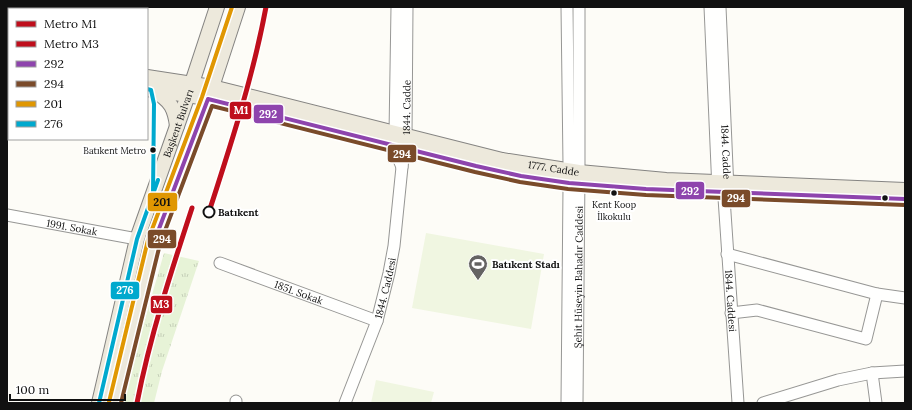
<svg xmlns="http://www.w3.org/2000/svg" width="912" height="410" font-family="Lora,serif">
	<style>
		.park { fill: url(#park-tufts) }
		.pitch { fill: #f0f6e1 }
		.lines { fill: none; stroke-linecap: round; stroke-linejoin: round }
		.minor-casing { stroke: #979795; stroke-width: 13 }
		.major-casing { stroke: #858482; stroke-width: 16 }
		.minor { stroke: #fffffe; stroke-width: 11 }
		.major { stroke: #ede9dc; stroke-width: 14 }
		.bus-1-casing { stroke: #fff; stroke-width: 7 }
		.bus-2-casing { stroke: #fff; stroke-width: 7 }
		.bus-3-casing { stroke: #fff; stroke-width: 7 }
		.bus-4-casing { stroke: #fff; stroke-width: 7 }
		.bus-1 { stroke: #8e44ad; stroke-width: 4 }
		.bus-2 { stroke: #7a4b2a; stroke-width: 4 }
		.bus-3 { stroke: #e09702; stroke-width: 4 }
		.bus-4 { stroke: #00a9ce; stroke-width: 4 }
		.metro-1-casing { stroke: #fff; stroke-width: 8 }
		.metro-2-casing { stroke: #fff; stroke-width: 8 }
		.metro-1 { stroke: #bf0e1c; stroke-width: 5 }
		.metro-2 { stroke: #bf0e1c; stroke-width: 5 }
		.bus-dot { fill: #111; stroke: #fff; stroke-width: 1.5 }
		.stop-dot { fill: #fff; stroke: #111; stroke-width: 2 }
		.labels { text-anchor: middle; stroke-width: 4; stroke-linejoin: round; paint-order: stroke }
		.bus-label { font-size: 9px; fill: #111; stroke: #fff; text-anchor: end }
		.street-label { font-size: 10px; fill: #111; stroke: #fff }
		.stop-label { font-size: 10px; font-weight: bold; fill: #111; stroke: #fff; text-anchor: start }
		.poi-label { font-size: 10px; font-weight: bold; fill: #111; stroke: #fff; text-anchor: start }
		.line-badge { stroke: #fff; stroke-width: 1.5 }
		.badge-label { font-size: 11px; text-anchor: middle; font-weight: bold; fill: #fff }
		.pale-badge-label { font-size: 11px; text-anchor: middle; font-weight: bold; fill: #111 }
	</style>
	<defs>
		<pattern id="park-tufts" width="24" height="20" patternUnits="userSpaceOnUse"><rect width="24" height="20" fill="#e7f3d7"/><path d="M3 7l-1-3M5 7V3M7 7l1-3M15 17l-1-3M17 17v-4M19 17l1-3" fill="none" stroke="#c5cfb8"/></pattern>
	</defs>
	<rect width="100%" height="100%" fill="#fdfcf7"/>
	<path class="park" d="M164 253 199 261 162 371 154 403H124L136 351Z"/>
	<path class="pitch" d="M426 233 544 254 531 329 412 308Z
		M376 380 434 392 431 403H371Z"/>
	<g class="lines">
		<defs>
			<g id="minor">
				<path id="s1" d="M397 7 395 133 393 146 402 167 406 136 407 7"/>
				<path d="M710 7 718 190"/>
				<path id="s2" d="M720 7 728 190"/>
				<path d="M54 9V7"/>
				<path id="s3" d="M724 198 738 403"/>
				<path id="s4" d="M7 215 137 239"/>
				<path d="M727 254 877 294 905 298"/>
				<path id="s5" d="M220 263 377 321"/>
				<path d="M731 313 757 310 866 339 877 294"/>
				<path d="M872 373 876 403"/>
				<path d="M236 401V403"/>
				<path id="s6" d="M345 403 377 321 389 273 394 246 402 167"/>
				<path d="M567 403 569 187 568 171 569 165 567 7"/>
				<path id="s7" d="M577 403 579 172V7"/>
				<path d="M763 403 838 380 872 373 905 371"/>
			</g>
			<g id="major">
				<path d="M7 58H9"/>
				<path d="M7 70H9"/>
				<path id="s8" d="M147 77 212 87 502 160 579 172 666 180 905 190"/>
				<path d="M147 89 188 95 208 99C258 112 309 124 360 137 429 155 498 174 569 183 624 190 680 190 735 192"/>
				<path d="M155 92C171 100 175 110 177 126"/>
				<path id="s9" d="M99 403 137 239 188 95 217 7"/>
				<path d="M115 403 154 242 208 99 238 7"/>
			</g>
		</defs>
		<use href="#minor" class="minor-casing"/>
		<use href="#major" class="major-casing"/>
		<use href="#minor" class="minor"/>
		<use href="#major" class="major"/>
		<defs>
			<path id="bus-1" d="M154 242 208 99 476 166 521 176 569 183 646 189 905 199"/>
			<path id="bus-2" d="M121 403 160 244 212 106 475 172 520 182 568 189 646 195 905 205"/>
			<path id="bus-3" d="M109 402 148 240 202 97 232 7"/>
			<path id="bus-4" d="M147 89 151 90 154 104 153 193
				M99 403 137 239 158 180"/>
		</defs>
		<use href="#bus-1" class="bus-1-casing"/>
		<use href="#bus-2" class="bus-2-casing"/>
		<use href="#bus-3" class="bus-3-casing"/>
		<use href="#bus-4" class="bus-4-casing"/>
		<use href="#bus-1" class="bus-1"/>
		<use href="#bus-2" class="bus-2"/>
		<use href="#bus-3" class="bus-3"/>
		<use href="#bus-4" class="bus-4"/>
		<defs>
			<path id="metro-1" d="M209 212C231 144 253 77 266 7"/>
			<path id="metro-2" d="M137 403C150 336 171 272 192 208"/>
		</defs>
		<use href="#metro-1" class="metro-1-casing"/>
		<use href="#metro-2" class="metro-2-casing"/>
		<use href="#metro-1" class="metro-1"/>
		<use href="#metro-2" class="metro-2"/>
	</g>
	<defs>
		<symbol id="stadium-pin" viewBox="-11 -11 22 30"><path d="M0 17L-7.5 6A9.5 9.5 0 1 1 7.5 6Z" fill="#646362" stroke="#fff"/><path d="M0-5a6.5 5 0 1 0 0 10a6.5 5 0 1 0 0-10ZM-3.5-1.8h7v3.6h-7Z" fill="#fff"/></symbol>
	</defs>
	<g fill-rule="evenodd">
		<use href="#stadium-pin" x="467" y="253" width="22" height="30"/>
	</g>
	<g class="bus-dot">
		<circle cx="153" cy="150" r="3.5"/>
		<circle cx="614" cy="193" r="3.5"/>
		<circle cx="885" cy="198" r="3.5"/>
	</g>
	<circle class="stop-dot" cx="209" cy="212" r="5.5"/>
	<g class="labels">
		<g class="bus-label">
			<text x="146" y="154">Batıkent Metro</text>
			<text x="614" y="208" text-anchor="middle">Kent Koop<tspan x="614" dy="12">İlkokulu</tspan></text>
		</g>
		<g class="street-label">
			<text dy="4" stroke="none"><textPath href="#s1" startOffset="222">1844. Cadde</textPath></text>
			<text dy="4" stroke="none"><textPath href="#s9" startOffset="291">Başkent Bulvarı</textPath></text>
			<text dy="4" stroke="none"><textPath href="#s2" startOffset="145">1844. Cadde</textPath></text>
			<text dy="4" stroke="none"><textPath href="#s8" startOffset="417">1777. Cadde</textPath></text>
			<text dy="4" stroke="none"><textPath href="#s4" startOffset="66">1991. Sokak</textPath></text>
			<text dy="4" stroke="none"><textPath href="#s7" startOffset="126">Şehit Hüseyin Bahadır Caddesi</textPath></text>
			<text dy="4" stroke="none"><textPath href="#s6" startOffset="122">1844. Caddesi</textPath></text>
			<text dy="4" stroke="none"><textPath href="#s5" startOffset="84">1851. Sokak</textPath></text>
			<text dy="4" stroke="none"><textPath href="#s3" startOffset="103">1844. Caddesi</textPath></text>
		</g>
		<g class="stop-label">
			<text x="218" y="216">Batıkent</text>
		</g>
		<g class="poi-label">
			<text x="492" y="268">Batıkent Stadı</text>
		</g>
	</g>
	<g class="line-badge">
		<rect x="229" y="101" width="23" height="19" rx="4" fill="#bf0e1c"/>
		<rect x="253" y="104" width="31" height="20" rx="4" fill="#8e44ad"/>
		<rect x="387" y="144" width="30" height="19" rx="4" fill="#7a4b2a"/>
		<rect x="675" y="181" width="30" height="19" rx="4" fill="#8e44ad"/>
		<rect x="721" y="189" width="30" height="19" rx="4" fill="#7a4b2a"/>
		<rect x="147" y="192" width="31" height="20" rx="4" fill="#e09702"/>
		<rect x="147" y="229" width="30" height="20" rx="4" fill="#7a4b2a"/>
		<rect x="110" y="281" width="30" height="19" rx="4" fill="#00a9ce"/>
		<rect x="150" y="295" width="23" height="19" rx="4" fill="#bf0e1c"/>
	</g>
	<g class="badge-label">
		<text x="241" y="114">M1</text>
		<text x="268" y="118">292</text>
		<text x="402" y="158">294</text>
		<text x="690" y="195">292</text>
		<text x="736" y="202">294</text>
		<text x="162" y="243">294</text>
		<text x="125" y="294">276</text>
		<text x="161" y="308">M3</text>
	</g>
	<g class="pale-badge-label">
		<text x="162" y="206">201</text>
	</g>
	<rect width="912" height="410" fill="none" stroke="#111111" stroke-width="16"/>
	<rect x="8" y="8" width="140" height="132" fill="#ffffff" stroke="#a0a0a0"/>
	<rect x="16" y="21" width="20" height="6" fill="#bf0e1c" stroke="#a0a0a0"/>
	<text x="44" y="28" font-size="12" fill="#111111">Metro M1</text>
	<rect x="16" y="41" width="20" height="6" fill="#bf0e1c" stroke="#a0a0a0"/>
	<text x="44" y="48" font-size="12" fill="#111111">Metro M3</text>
	<rect x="16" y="61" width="20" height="6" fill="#8e44ad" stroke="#a0a0a0"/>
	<text x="44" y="68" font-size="12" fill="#111111">292</text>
	<rect x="16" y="81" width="20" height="6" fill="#7a4b2a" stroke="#a0a0a0"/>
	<text x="44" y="88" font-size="12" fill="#111111">294</text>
	<rect x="16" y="101" width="20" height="6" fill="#e09702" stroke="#a0a0a0"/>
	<text x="44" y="108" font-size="12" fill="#111111">201</text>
	<rect x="16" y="121" width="20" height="6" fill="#00a9ce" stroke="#a0a0a0"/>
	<text x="44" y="128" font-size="12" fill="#111111">276</text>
	<path d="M10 394v6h115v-6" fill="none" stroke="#111111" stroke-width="2"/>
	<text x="16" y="394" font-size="12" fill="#111111" stroke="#ffffff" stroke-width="3" paint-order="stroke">100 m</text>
</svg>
